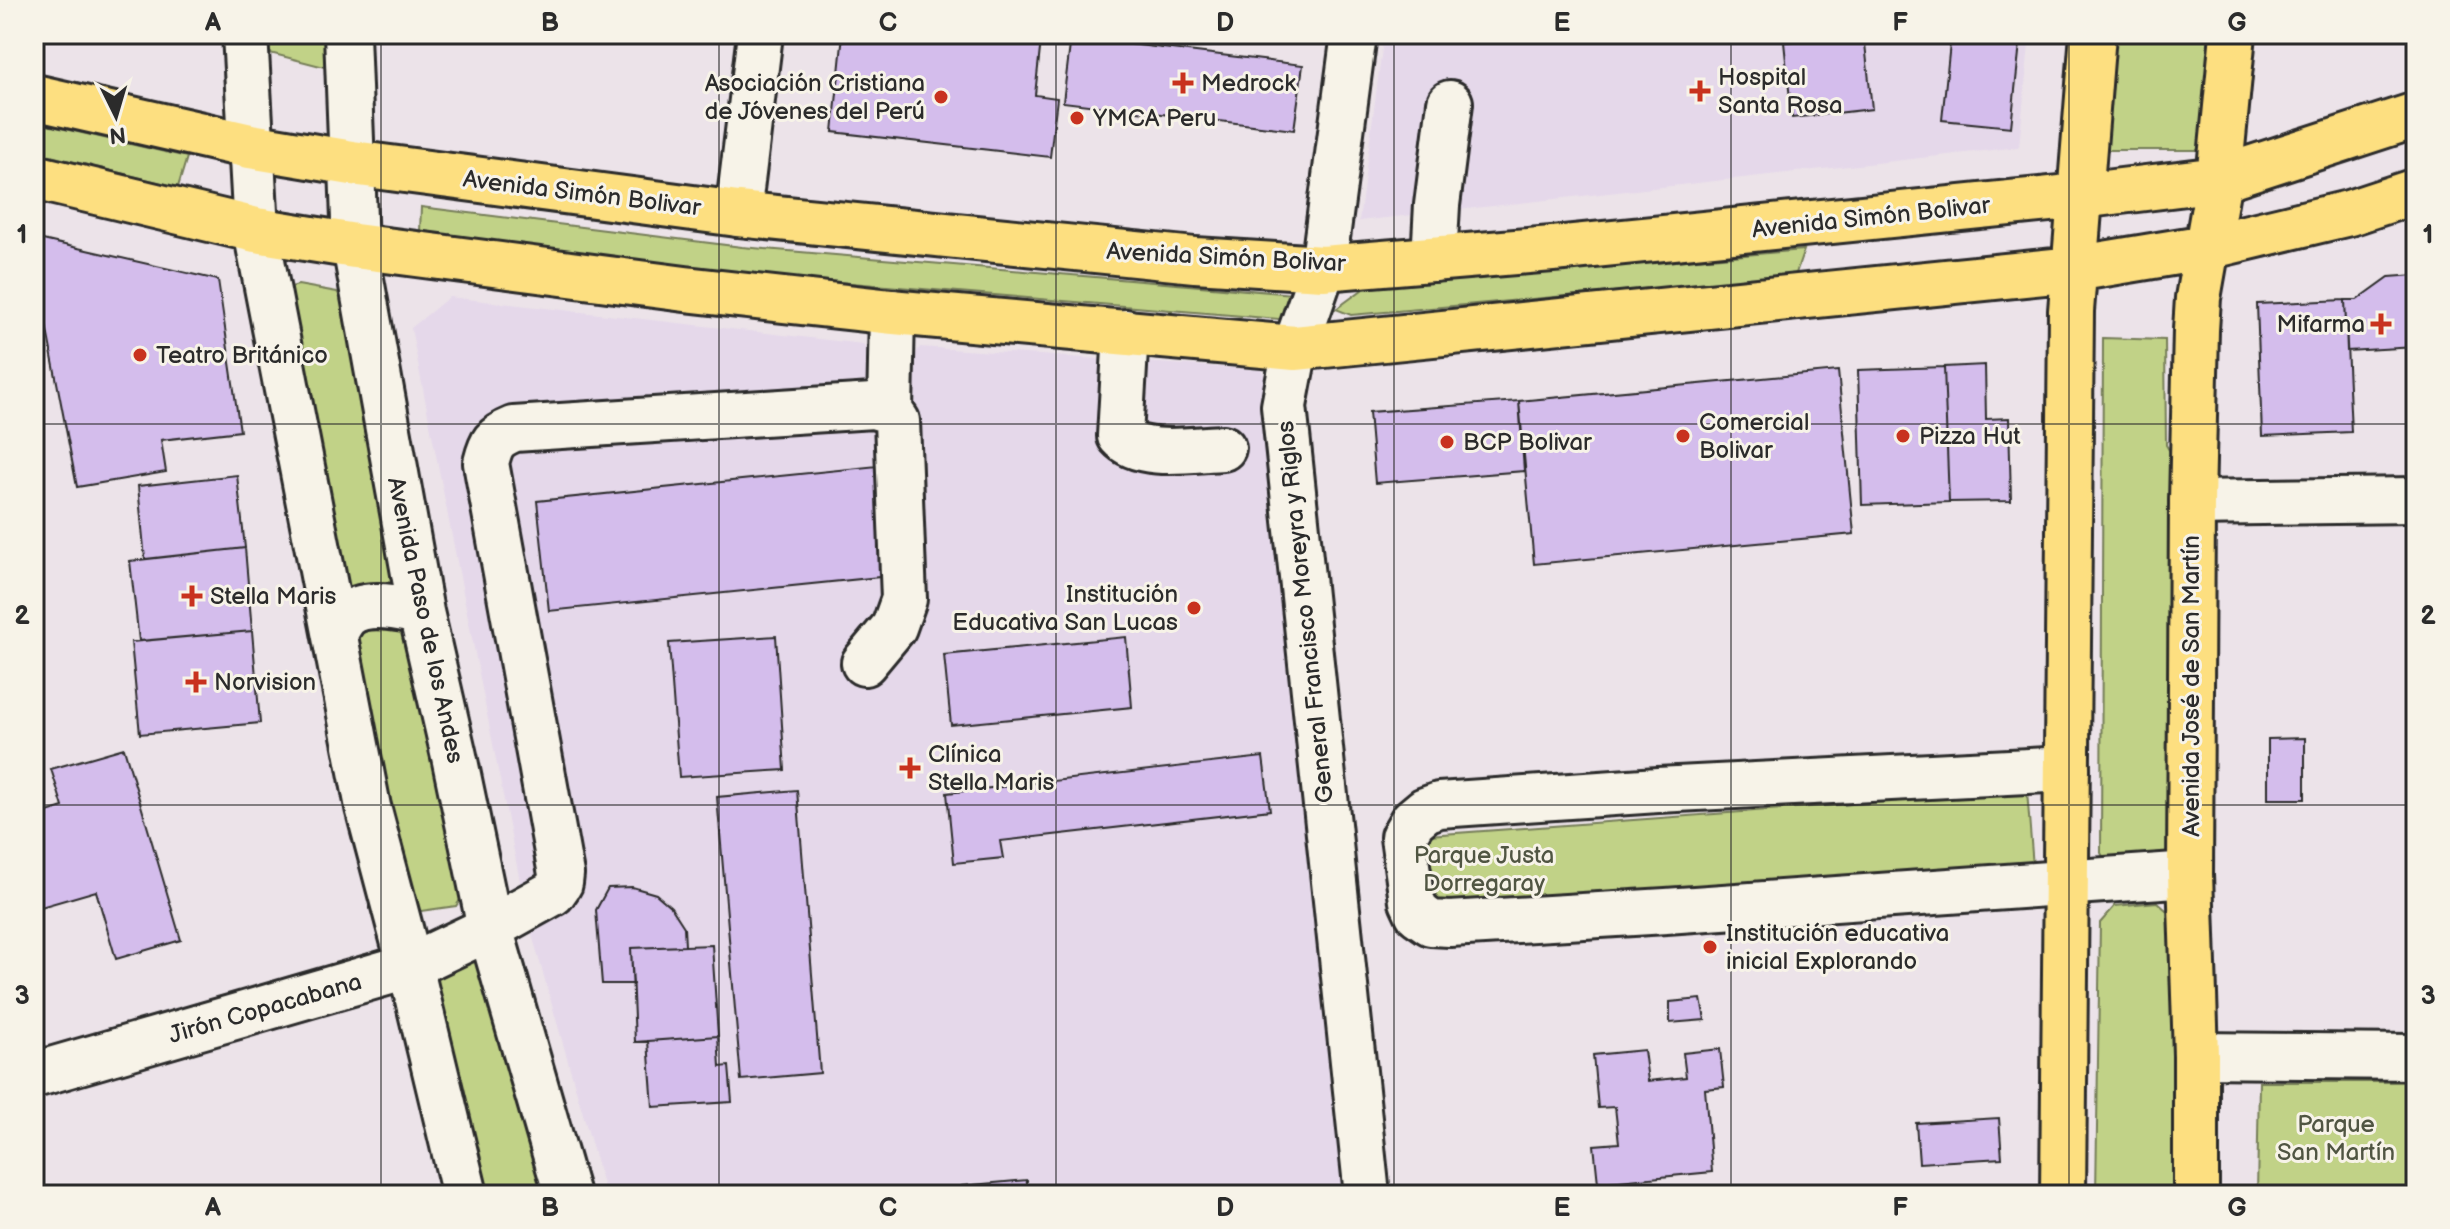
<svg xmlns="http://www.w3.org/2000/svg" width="2450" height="1229" font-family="'Balsamiq Sans',sans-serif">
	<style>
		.built { fill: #e5d8ea }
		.green { fill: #c1d287; stroke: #767e59; stroke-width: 2 }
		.building { fill: #d4bdec; stroke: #2b2b2b; stroke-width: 2 }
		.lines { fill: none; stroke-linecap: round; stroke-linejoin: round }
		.minor-casing { stroke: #2b2b2b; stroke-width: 50 }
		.major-casing { stroke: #2b2b2b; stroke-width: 50 }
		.minor { stroke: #f7f3e8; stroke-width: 44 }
		.major { stroke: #fddf80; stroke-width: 44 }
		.grid { fill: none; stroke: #2b2b2b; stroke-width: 2; stroke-opacity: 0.55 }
		.poi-dot { fill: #c8321e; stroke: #f7f3e8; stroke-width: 3 }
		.labels { text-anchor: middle; stroke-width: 6; stroke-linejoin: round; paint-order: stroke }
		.poi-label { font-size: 24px; fill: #2b2b2b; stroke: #f7f3e8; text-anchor: start }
		.street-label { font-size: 24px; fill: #2b2b2b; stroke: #f7f3e8 }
		.park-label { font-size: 24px; fill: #505542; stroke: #f7f3e8 }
		.neatline { fill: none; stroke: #2b2b2b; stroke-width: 3 }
		.grid-label { font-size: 26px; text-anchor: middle; font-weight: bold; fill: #2b2b2b }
	</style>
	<rect width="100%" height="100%" fill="#ece3e9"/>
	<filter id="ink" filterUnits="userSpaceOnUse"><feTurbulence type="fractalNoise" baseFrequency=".0125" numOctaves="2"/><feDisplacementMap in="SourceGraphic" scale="16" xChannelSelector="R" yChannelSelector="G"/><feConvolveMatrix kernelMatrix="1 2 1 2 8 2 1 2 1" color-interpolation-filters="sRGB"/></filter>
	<g filter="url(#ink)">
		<path class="built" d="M1384 34H2030L2019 147 1359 221Z
			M449 297 863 344 879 373 902 375 920 347 1261 370 1284 406 1367 1195H606L527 917 411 328Z"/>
		<path class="green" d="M265 34H326L328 68 266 52Z
			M2104 34H2220L2210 150H2093Z
			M34 122 187 157 178 187 34 152Z
			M421 207 742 247 1306 295 1291 320 743 274 420 232Z
			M1804 250 1795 276 1351 315 1336 309 1366 287Z
			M298 285 337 292 349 309 464 894 456 906 421 911 410 905 284 289Z
			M2103 338 2165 340 2166 445 2181 470 2175 852 2112 871 2101 853Z
			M2027 791 2033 867 1434 910 1429 835Z
			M2157 902 2175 918V1195H2096L2100 923 2115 906Z
			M480 960 549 1195H485L427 988 434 971Z
			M2259 1082H2416V1195H2257Z"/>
		<path class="building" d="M605 34H632L634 42Z
			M843 34H992L1041 40 1035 95 1057 98 1050 157 833 132Z
			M1864 34 1872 109 1792 118 1784 42Z
			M1951 34H2021L2011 127 1942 120Z
			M1071 37 1303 65 1294 130 1063 102Z
			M34 238 218 280 240 431 161 440 166 472 77 487 34 262Z
			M2416 275V347L2347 351 2345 300H2357L2389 277Z
			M2345 300 2351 432 2262 436 2257 304Z
			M1985 365 1986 419 2009 418 2011 501 1949 502 1944 367Z
			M1944 367 1949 502 1862 505 1858 370Z
			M1838 371 1854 534 1534 564 1519 401Z
			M1519 401 1524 471 1375 483 1369 412Z
			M887 465 899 575 549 611 537 501Z
			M237 475 245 548 145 559 138 486Z
			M245 548 252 631 139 641 130 561Z
			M252 631 260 723 140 734 131 642Z
			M776 636 785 770 679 777 669 643Z
			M1126 637 1132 707 951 725 944 655Z
			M2305 738V799H2268V739Z
			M124 748 181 940 116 959 96 891 34 909V816L63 807 51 769Z
			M1263 757 1270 810 1000 841 1003 858 954 863 947 793Z
			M797 790 820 1073 741 1080 717 797Z
			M632 887 656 894 671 907 684 927 685 946 631 948 633 984H602L596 910 608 888Z
			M712 945 718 1036 635 1042 631 948Z
			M1701 999 1705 1020 1670 1023V1002Z
			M718 1036 720 1067 729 1066 732 1102 653 1107 648 1041Z
			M1720 1049 1724 1087 1705 1089 1712 1172 1598 1183 1594 1145 1619 1143 1615 1107 1598 1108 1593 1055 1644 1050 1648 1081 1686 1077 1683 1053Z
			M1999 1118 2002 1158 1919 1163 1916 1123Z
			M1027 1180V1195H963L962 1186Z"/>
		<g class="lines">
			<defs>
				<path id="minor" d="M245 34 256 230 368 807 410 966 465 1195
					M347 34 355 246 421 612 454 756 490 928 567 1195
					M1354 34 1323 268 1295 348 1284 406 1367 1195
					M738 214 760 34
					M1434 259 1437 205 1450 103
					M1126 332 1120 436C1140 459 1193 449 1223 448
					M890 411 892 312
					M2192 503 2416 500
					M335 633C338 628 342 620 346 616 364 599 399 608 421 612
					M2067 769 1658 790 1439 805 1425 810 1413 820 1403 837 1412 901 1418 914 1431 923 1450 924 1666 911 2190 874
					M2196 1055 2416 1057
					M34 1075 410 966 490 928 553 893 560 883 561 874 486 463C491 443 494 437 514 429L873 406 890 411 897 421 904 599 894 627 864 663"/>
				<path id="major" d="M34 97 250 146 352 163 738 214 1195 260 1323 268 1564 248 2080 196 2219 179 2416 115
					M34 177 256 230 355 246 685 289 892 312 1295 348 2074 269 2207 247 2349 213 2416 191
					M2063 1195 2071 311 2093 34
					M2196 1195V1055L2190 874 2192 503 2196 330 2198 298 2219 179 2233 34"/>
			</defs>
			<use href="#minor" class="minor-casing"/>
			<use href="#major" class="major-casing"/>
			<use href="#minor" class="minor"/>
			<use href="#major" class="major"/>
		</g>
	</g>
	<path class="grid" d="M381 34V1195M719 34V1195M1056 34V1195M1394 34V1195M1731 34V1195M2069 34V1195M34 424H2416M34 805H2416"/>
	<g class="poi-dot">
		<path d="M1179 71h8v8h8v8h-8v8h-8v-8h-8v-8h8z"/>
		<path d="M1696 79h8v8h8v8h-8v8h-8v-8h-8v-8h8z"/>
		<circle cx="941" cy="97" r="8"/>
		<circle cx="1077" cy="118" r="8"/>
		<path d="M2377 312h8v8h8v8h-8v8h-8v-8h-8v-8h8z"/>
		<circle cx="140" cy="355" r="8"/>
		<circle cx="1683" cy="436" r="8"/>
		<circle cx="1903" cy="436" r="8"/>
		<circle cx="1447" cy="442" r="8"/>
		<path d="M188 584h8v8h8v8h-8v8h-8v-8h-8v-8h8z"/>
		<circle cx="1194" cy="608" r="8"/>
		<path d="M192 670h8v8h8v8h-8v8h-8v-8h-8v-8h8z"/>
		<path d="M906 756h8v8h8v8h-8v8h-8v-8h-8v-8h8z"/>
		<circle cx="1710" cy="947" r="8"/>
	</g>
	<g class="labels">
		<g class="poi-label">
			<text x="1718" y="85">Hospital<tspan x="1718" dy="28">Santa Rosa</tspan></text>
			<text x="925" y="91" text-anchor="end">Asociación Cristiana<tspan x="925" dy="28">de Jóvenes del Perú</tspan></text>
			<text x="1201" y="91">Medrock</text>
			<text x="1093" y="126">YMCA Peru</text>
			<text x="2365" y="332" text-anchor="end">Mifarma</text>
			<text x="156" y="363">Teatro Británico</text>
			<text x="1699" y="430">Comercial<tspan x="1699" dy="28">Bolivar</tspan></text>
			<text x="1919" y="444">Pizza Hut</text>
			<text x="1463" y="450">BCP Bolivar</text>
			<text x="1178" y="602" text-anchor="end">Institución<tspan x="1178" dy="28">Educativa San Lucas</tspan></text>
			<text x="210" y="604">Stella Maris</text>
			<text x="214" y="690">Norvision</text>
			<text x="928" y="762">Clínica<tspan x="928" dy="28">Stella Maris</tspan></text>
			<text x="1726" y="941">Institución educativa<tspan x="1726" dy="28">inicial Explorando</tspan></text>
		</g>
		<g class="street-label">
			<text transform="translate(582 193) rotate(7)" y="8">Avenida Simón Bolivar</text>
			<text transform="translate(1871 217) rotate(-6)" y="8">Avenida Simón Bolivar</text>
			<text transform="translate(1226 257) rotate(3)" y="8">Avenida Simón Bolivar</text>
			<text transform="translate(1305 612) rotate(-96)" y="8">General Francisco Moreyra y Riglos</text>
			<text transform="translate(426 620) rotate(78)" y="8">Avenida Paso de los Andes</text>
			<text transform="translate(2191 686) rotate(-90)" y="8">Avenida José de San Martín</text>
			<text transform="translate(265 1008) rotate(-16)" y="8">Jirón Copacabana</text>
		</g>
		<g class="park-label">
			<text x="1484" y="863">Parque Justa<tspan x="1484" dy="28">Dorregaray</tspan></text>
			<text x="2336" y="1132">Parque<tspan x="2336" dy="28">San Martín</tspan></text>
		</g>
	</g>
	<rect width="2450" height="1229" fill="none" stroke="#f7f3e8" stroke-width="88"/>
	<g transform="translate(116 116) rotate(175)" stroke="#f7f3e8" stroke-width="6" paint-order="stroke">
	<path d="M0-6L14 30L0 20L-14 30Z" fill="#2b2b2b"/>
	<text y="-12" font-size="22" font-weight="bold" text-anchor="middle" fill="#2b2b2b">N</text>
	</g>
	<rect x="44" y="44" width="2362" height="1141" class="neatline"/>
	<g class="grid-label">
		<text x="213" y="31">A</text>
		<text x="550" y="31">B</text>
		<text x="888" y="31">C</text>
		<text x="1225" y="31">D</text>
		<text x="1562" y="31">E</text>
		<text x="1900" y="31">F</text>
		<text x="2237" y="31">G</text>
		<text x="22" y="243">1</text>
		<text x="2428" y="243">1</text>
		<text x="22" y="624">2</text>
		<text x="2428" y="624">2</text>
		<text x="22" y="1004">3</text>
		<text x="2428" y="1004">3</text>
		<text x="213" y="1216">A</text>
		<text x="550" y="1216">B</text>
		<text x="888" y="1216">C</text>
		<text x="1225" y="1216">D</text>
		<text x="1562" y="1216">E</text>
		<text x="1900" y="1216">F</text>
		<text x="2237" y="1216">G</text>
	</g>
</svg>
